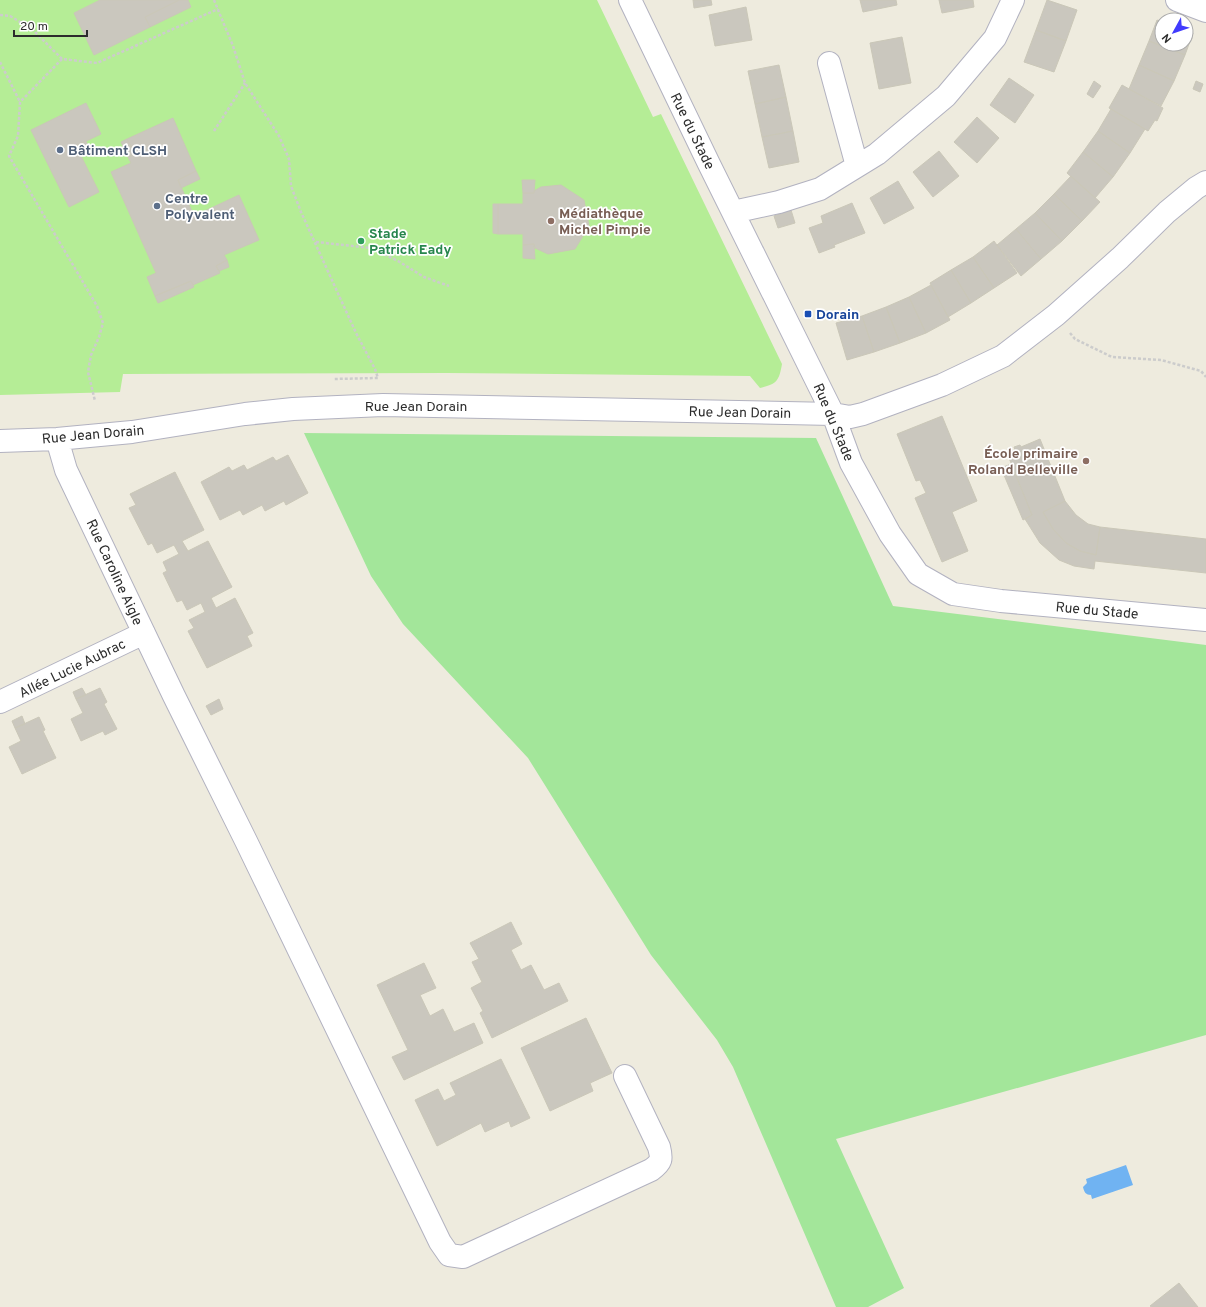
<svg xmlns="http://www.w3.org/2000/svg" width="1206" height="1307" font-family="Overpass,sans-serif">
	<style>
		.green { fill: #a3e69a }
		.pitch { fill: #b5ed96 }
		.water { fill: #70b3f2 }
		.building { fill: #cac7be; stroke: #cac7b8 }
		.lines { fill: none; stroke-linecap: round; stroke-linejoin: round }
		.minor-casing { stroke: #b2b2c0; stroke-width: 24 }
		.path { stroke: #ccc; stroke-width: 2.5; stroke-dasharray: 3 2; stroke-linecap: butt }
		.minor { stroke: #fff; stroke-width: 22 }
		.service-dot { fill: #5c6f8a; stroke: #fff; stroke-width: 1.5 }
		.education-dot { fill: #8d6e63; stroke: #fff; stroke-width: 1.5 }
		.leisure-dot { fill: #2e9e5b; stroke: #fff; stroke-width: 1.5 }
		.transit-dot { fill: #1a4fb4; stroke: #fff; stroke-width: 1.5 }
		.labels { text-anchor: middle; stroke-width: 3.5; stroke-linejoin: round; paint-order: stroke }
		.street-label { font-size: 14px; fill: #2c2c2c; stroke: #fff }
		.service-label { font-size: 14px; font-weight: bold; fill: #4e5e75; stroke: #fff; text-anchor: start }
		.education-label { font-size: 14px; font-weight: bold; fill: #785e54; stroke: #fff; text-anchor: start }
		.leisure-label { font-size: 14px; font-weight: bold; fill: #27864d; stroke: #fff; text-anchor: start }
		.transit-label { font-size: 14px; font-weight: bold; fill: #164399; stroke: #fff; text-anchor: start }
	</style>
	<rect width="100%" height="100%" fill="#eeebde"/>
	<path class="green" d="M304 433 816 438 893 606 1206 645V1035L836 1139 904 1288 868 1307H836L733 1067 717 1040 651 955 528 758 403 624 371 576Z"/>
	<path class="pitch" d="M0 0H597L653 117 661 114 782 364C779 381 777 384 760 388L750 376 447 373 123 374 120 392 0 395Z"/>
	<path class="water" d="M1126 1165 1133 1185 1092 1199 1091 1195C1086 1195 1084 1192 1083 1187L1087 1183 1086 1179Z"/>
	<path class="building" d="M100 0H179L145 17 150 27 94 55 74 13Z
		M179 0H188L191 7 150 27 145 17Z
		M693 0H711L712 5 694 8Z
		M860 0H896L897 5 863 12Z
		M939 0H973L974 7 942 13Z
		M1047 0 1077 10 1066 41 1036 30Z
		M746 7 752 40 715 46 709 15Z
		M1157 20 1162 22V44H1186V30L1193 33 1185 55 1149 41Z
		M1036 30 1066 41 1054 72 1024 62Z
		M902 37 911 83 879 89 870 43Z
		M1149 41 1185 55 1174 81 1139 65Z
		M779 65 786 97 755 104 748 71Z
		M1139 65 1174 81 1161 106 1129 89Z
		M1009 78 1034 95 1015 123 990 105Z
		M1094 81 1101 86 1093 98 1087 94Z
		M1196 81 1203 84 1200 92 1193 89Z
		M1122 85 1163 108 1157 121 1155 120 1148 131 1109 108Z
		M786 97 793 131 762 137 755 104Z
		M86 103 101 134 76 146 99 192 69 207 31 130Z
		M1111 109 1145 129 1130 153 1098 131Z
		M977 117 999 138 977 163 954 142Z
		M173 118 196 171 178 180 194 216 239 195 259 240 224 255 227 260 216 266 220 273 193 285 191 281 155 296 147 277 156 273 111 172 131 163 128 157 135 154 127 139Z
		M793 131 799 162 769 168 762 137Z
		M1098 131 1130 153 1113 177 1083 152Z
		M127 139 135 154 128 157 121 142Z
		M86 141 90 151 81 155 76 146Z
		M939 151 959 176 933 197 913 172Z
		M1083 152 1113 177 1095 198 1067 173Z
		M196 171 200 179 181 188 178 180Z
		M1071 176 1100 202 1082 221 1054 194Z
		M522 180H535L534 193H523Z
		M898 181 914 208 884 224 870 198Z
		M561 185 584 200 589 226 575 249 548 254 535 248 534 244 523 245V234H498V204H523V193H534V191L541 187Z
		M1054 194 1082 221 1062 241 1035 213Z
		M852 203 865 233 834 245 835 247 819 253 809 228 823 223 821 216Z
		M493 204H498V234L493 233Z
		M791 210 795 223 778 228 774 216Z
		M1035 213 1062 241 1041 259 1016 229Z
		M1016 229 1041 259 1021 276 997 245Z
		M994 241 1017 273 994 288 973 257Z
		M534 244 535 259 523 258V245Z
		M973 257 994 288 971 303 951 270Z
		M227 260 229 267 219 271 216 266Z
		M951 270 971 303 948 317 930 283Z
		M191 281 194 287 158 303 155 296Z
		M931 285 950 320 926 333 909 297Z
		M909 297 926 333 900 343 886 307Z
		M886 307 900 343 874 352 862 316Z
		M862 316 874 352 847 360 836 323Z
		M942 416 977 501 952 512 968 551 942 562 915 498 926 493 920 480 916 481 897 434Z
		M1040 439 1065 501 1043 512 1053 529 1066 543 1080 551 1096 555 1100 527 1206 539V573L1095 561 1094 569 1074 566 1059 560 1040 543 1025 519 1032 515 1007 453 1015 450 1014 447 1020 445 1021 447Z
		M288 455 308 493 286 505 284 501 265 511 262 505 243 515 240 510 220 520 201 482 229 467 232 471 244 465 247 470 273 457 276 461Z
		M1011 464 1032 515 1023 520 1001 468Z
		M175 472 204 530 182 541 188 551 208 541 232 587 211 598 216 608 235 598 253 633 247 636 252 646 207 668 188 631 194 628 189 620 205 612 201 603 187 610 182 600 177 602 163 573 167 571 163 562 179 554 174 545 157 553 152 543 148 545 129 508 136 505 130 494Z
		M1065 501 1076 515 1088 524 1100 527 1096 555 1080 551 1066 543 1053 529 1043 512Z
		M82 688 86 695 76 699 73 692Z
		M100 688 107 702 104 704 117 729 105 735 103 731 81 741 71 719 83 713 76 699Z
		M219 699 223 709 211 715 206 706Z
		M22 716 25 724 15 728 12 721Z
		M39 717 45 730 43 731 56 758 22 774 9 747 21 741 15 728Z
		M511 922 522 944 511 950 521 970 531 965 544 990 559 983 568 1001 492 1038 480 1013 483 1011 471 988 482 982 472 962 479 959 470 943Z
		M424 963 436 988 420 995 430 1016 443 1009 454 1032 474 1023 483 1043 404 1080 392 1057 408 1050 377 985Z
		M586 1018 612 1073 590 1083 593 1091 550 1111 521 1048Z
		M501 1059 530 1118 511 1127 509 1121 485 1132 481 1123 437 1146 415 1100 438 1089 444 1101 456 1095 450 1083Z
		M1179 1283 1198 1307H1152L1150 1306Z"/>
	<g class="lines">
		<defs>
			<path id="minor" d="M630 0 709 164 833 414 851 463 890 534 918 574 953 594 1001 601 1206 620
				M1177 0 1206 11
				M829 63 857 166
				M733 212 779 202 820 189 877 154 946 96 995 38 1013 0
				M57 439 66 470 174 696 246 841 440 1242 449 1255 463 1257 651 1170C662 1162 662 1159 659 1147L625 1076
				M0 441 57 439 132 432 245 414 293 409 383 405 833 414 850 417 863 414 942 385 1003 356 1056 315 1120 258 1167 212 1196 188 1206 182
				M0 702 144 633"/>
		</defs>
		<use href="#minor" class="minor-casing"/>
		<path class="path" d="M214 0 233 46 245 83 279 136 289 159 291 186 301 212 356 333 375 369 378 378 333 379
			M0 15 10 16 32 29 62 59 97 63 218 9
			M62 59 20 102 18 136 9 156 97 306 103 323 99 337 91 355 88 372 95 401
			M0 62 20 102
			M214 131 245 83
			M316 242 371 248 398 261 424 277 449 286
			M1070 333 1075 339 1112 357 1161 360 1201 371 1206 377"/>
		<use href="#minor" class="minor"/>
	</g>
	<g class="service-dot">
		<circle cx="60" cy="150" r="4"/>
		<circle cx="157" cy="206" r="4"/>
	</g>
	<g class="education-dot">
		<circle cx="551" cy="221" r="4"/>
		<circle cx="1086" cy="461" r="4"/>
	</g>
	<circle class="leisure-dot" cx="361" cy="241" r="4"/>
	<rect class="transit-dot" x="804" y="310" width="8" height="8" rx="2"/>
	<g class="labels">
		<g class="street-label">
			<text transform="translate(693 131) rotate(64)" y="5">Rue du Stade</text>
			<text x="416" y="411">Rue Jean Dorain</text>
			<text transform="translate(740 412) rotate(1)" y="5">Rue Jean Dorain</text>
			<text transform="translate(834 422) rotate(67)" y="5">Rue du Stade</text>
			<text transform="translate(93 434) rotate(-5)" y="5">Rue Jean Dorain</text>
			<text transform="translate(115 572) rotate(65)" y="5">Rue Caroline Aigle</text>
			<text transform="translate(1097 610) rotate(5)" y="5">Rue du Stade</text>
			<text transform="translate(72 668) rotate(-26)" y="5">Allée Lucie Aubrac</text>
		</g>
		<g class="service-label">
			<text x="68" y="155">Bâtiment CLSH</text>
			<text x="165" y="203">Centre<tspan x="165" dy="16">Polyvalent</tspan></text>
		</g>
		<g class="education-label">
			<text x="559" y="218">Médiathèque<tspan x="559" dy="16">Michel Pimpie</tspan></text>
			<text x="1078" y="458" text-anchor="end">École primaire<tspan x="1078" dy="16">Roland Belleville</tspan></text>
		</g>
		<g class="leisure-label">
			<text x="369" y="238">Stade<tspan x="369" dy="16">Patrick Eady</tspan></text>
		</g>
		<g class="transit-label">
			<text x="816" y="319">Dorain</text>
		</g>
	</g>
	<g transform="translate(1174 32) rotate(230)"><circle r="19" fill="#ffffff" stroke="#ababab"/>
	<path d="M0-3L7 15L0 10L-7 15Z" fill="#413bfe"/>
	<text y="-6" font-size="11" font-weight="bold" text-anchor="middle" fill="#2c2c2c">N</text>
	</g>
	<path d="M14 30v6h73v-6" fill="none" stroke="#2c2c2c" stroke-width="2"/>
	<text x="20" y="30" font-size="12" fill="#2c2c2c" stroke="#ffffff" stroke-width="3" paint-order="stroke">20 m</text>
</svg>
